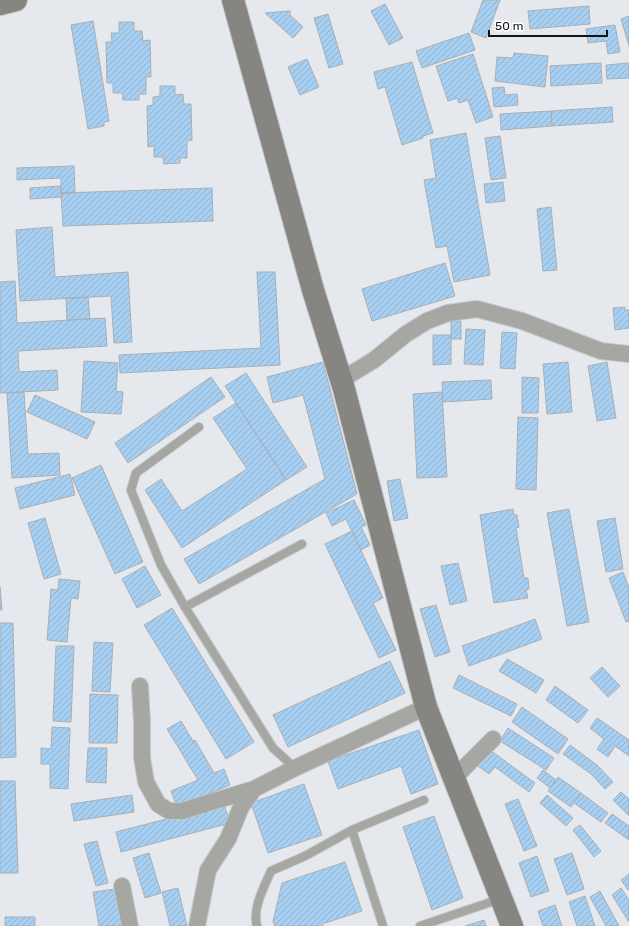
<svg xmlns="http://www.w3.org/2000/svg" width="629" height="926" font-family="Rubik,sans-serif">
	<style>
		.building { fill: url(#building-hatch); stroke: #abafb3 }
		.lines { fill: none; stroke-linecap: round; stroke-linejoin: round }
		.lane-casing { stroke: #c3c7ca; stroke-width: 10 }
		.street-casing { stroke: #c3c7ca; stroke-width: 18 }
		.secondary-casing { stroke: #c3c7ca; stroke-width: 24 }
		.lane { stroke: #a6a6a3; stroke-width: 8 }
		.street { stroke: #a6a6a3; stroke-width: 16 }
		.secondary { stroke: #868582; stroke-width: 22 }
	</style>
	<defs>
		<pattern id="building-hatch" width="6" height="6" patternUnits="userSpaceOnUse"><rect width="6" height="6" fill="#a7cff1"/><path d="M-1 1l2-2M0 6l6-6M5 7l2-2" fill="none" stroke="#8fb1ce"/></pattern>
	</defs>
	<rect width="100%" height="100%" fill="#e5e9ed"/>
	<path class="building" d="M483 0H500L486 38 471 32Z
		M385 4 403 38 389 45 371 11Z
		M589 6 590 24 530 29 528 11Z
		M290 11V15L303 27 293 38 265 13Z
		M328 14 343 64 329 68 314 18Z
		M629 16V46L621 19Z
		M93 21 109 121 104 122V126L88 129 71 25Z
		M119 22H134V31H142L143 41 150 40 151 77H146V94H139V100H123L122 93H113V83H107L106 42H112L111 33H119Z
		M615 25 620 52 608 54 606 41 588 43 586 29Z
		M469 33 475 50 422 68 416 51Z
		M514 53 548 56 545 87 495 81 497 57 513 58Z
		M473 54 493 117 476 123 468 100 459 103 457 98 448 101 436 66Z
		M307 59 319 87 300 95 288 67Z
		M412 62 433 133 423 136V138L402 145 385 87 378 89 374 72Z
		M601 63 602 83 551 86 550 66Z
		M629 63V78L607 79 606 65Z
		M160 86H175V95L183 94 184 104H191L192 140 187 141V158H180V163L164 164 163 157H154V146L148 147 147 106 153 105V97L160 96Z
		M504 87 505 95 517 94 518 105 494 107 492 88Z
		M612 107 613 122 552 126 551 111Z
		M551 111 552 126 501 130 500 114Z
		M466 133 490 275 454 282 447 246 436 248 424 180 436 178 430 140Z
		M500 136 506 178 491 180 485 138Z
		M74 166 75 193H61V178L17 180V168Z
		M503 182 505 201 486 203 484 184Z
		M61 186 62 197 30 199V188Z
		M212 188 213 221 63 226 61 193Z
		M551 207 557 270 543 271 537 209Z
		M52 227 55 277 128 272 132 342 114 343 111 296 20 301 16 230Z
		M445 263 455 296 372 321 362 289Z
		M257 272H275L280 365 120 373 119 355 261 348Z
		M15 281 17 323 105 318 107 346 18 351 19 372 57 370 58 390 0 393V282Z
		M88 297 90 319 67 320 66 298Z
		M625 307V310H629V328L615 330 613 308Z
		M451 321H461V339H451Z
		M466 329 485 330 483 365 464 364Z
		M502 332 517 333 515 369 500 368Z
		M433 335H451V364L433 365Z
		M84 361 118 363 116 391 123 392 121 414 81 412Z
		M323 362 357 494 199 584 184 559 325 479 303 395 273 403 267 377Z
		M568 362 572 412 547 414 543 364Z
		M607 362 616 418 597 421 588 366Z
		M246 373 307 467 286 480 225 386Z
		M211 377 225 397 128 463 115 443Z
		M522 377 539 378 538 413H522Z
		M491 380 492 399 443 402 442 382Z
		M24 392 28 454 59 453 60 475 12 478 7 393Z
		M442 392 447 477 417 478 413 394Z
		M35 395 95 422 87 439 27 412Z
		M236 403 286 480 182 548 145 490 161 479 182 511 247 469 213 418Z
		M518 417 538 418 536 490 516 489Z
		M101 465 143 562 115 574 72 478Z
		M70 474 75 495 20 509 15 488Z
		M400 479 408 518 394 521 387 481Z
		M354 500 366 525 361 527 370 545 361 550 346 519 332 526 326 513Z
		M513 509 514 515H517L519 527 516 528 524 578H528L529 589 526 590 528 598 494 603 480 515Z
		M569 509 589 622 567 626 547 513Z
		M45 518 61 574 44 579 28 523Z
		M615 518 623 569 606 572 597 521Z
		M352 531 383 598 373 603 396 650 379 658 325 544Z
		M458 563 467 601 450 605 441 566Z
		M145 566 161 595 137 608 122 579Z
		M623 572 629 588V621L626 622 609 578Z
		M59 579 80 581 78 599 71 598 67 642 47 640 51 589 58 590Z
		M0 587 2 610H0Z
		M436 605 450 652 435 657 420 609Z
		M172 608 254 742 226 759 144 625Z
		M535 619 542 639 469 666 462 646Z
		M0 623H13L16 757 0 758Z
		M94 642 113 643 110 692 92 691Z
		M56 646H74L71 722 53 721Z
		M507 659 544 680 536 693 499 671Z
		M390 661 405 693 288 747 273 715Z
		M602 667 620 686 608 697 590 678Z
		M459 675 517 704 511 716 453 688Z
		M555 686 588 710 578 723 546 700Z
		M90 694 118 695 117 743H89Z
		M522 707 568 739 558 754 512 722Z
		M597 718 629 740V756L615 746 608 757 597 749 604 739 590 728Z
		M181 721 193 741 195 740 214 773 224 769 230 785 177 807 171 791 198 780 167 729Z
		M52 727 70 728 68 789 50 788V764H41V748L51 749Z
		M508 728 554 758 546 770 500 741Z
		M419 730 438 784 411 794 401 766 338 789 328 761Z
		M570 745 597 765 613 782 605 789 591 774 563 754Z
		M88 748H107L106 783 86 782Z
		M490 750 535 783 529 792 495 767 489 774 478 766Z
		M543 770 556 780 550 788 537 778Z
		M558 777 581 793 571 807 548 791Z
		M0 781H15L18 873H0Z
		M304 784 322 835 268 853 251 803Z
		M621 792 629 799V816L613 800Z
		M581 793 608 813 601 822 574 803Z
		M132 795 134 812 74 821 71 804Z
		M547 795 573 818 566 826 540 803Z
		M518 799 537 846 524 851 505 804Z
		M224 804 230 823 121 852 116 832Z
		M612 814 629 826V840L605 823Z
		M434 816 463 898 432 910 403 827Z
		M580 825 601 851 594 857 573 830Z
		M97 841 108 883 96 886 84 844Z
		M149 853 161 893 145 898 133 858Z
		M572 853 584 889 567 895 554 859Z
		M537 856 549 891 531 897 519 863Z
		M345 862 362 911 322 924 323 926H275L273 921 282 883Z
		M629 874V889L628 890 621 880Z
		M178 888 187 926H170L162 892Z
		M621 888 629 900V922L612 895Z
		M115 889 121 925 124 924 125 926H99L93 892Z
		M600 891 619 926H606L590 897Z
		M585 896 595 926H577L569 902Z
		M555 905 562 926H543L538 911Z
		M5 917H35V926H5Z
		M484 920 486 926H465Z"/>
	<g class="lines">
		<defs>
			<path id="lane" d="M199 427 136 473 131 490 161 565 185 607 273 748 295 768
				M185 607 302 544
				M352 830 383 926
				M257 926C252 909 264 887 271 871L305 856 352 830 424 800
				M420 926 500 899"/>
			<path id="street" d="M341 380 374 360 406 334 427 321 448 313 477 309 522 321 601 351 629 354
				M140 686 142 722V758L146 782 158 804 169 811H182L254 789 295 768 426 707
				M454 778 493 739
				M122 886 130 926
				M197 926 208 870 228 839 241 807 254 789"/>
			<path id="secondary" d="M233 0 313 290 344 389 426 707 512 926
				M0 4 16 0"/>
		</defs>
		<use href="#lane" class="lane-casing"/>
		<use href="#street" class="street-casing"/>
		<use href="#secondary" class="secondary-casing"/>
		<use href="#lane" class="lane"/>
		<use href="#street" class="street"/>
		<use href="#secondary" class="secondary"/>
	</g>
	<path d="M489 30v6h118v-6" fill="none" stroke="#121315" stroke-width="2"/>
	<text x="495" y="30" font-size="12" fill="#121315" stroke="#ffffff" stroke-width="3" paint-order="stroke">50 m</text>
</svg>
